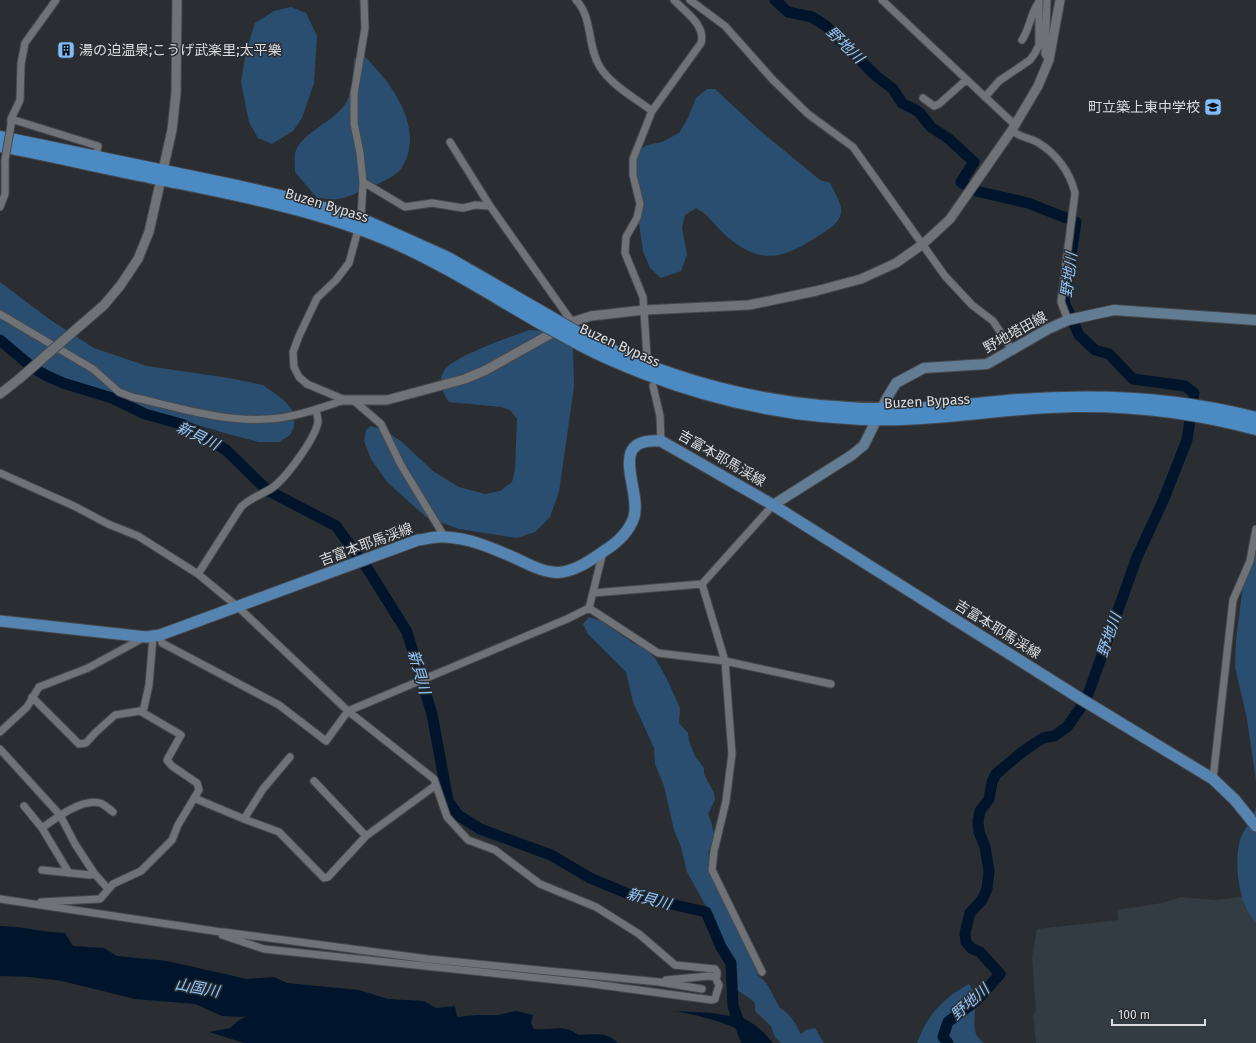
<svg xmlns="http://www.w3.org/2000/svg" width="1256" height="1043" font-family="'Fira Sans','Noto Sans JP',sans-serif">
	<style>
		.built { fill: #333b43 }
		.green { fill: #2a4e70 }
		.water { fill: #00152b }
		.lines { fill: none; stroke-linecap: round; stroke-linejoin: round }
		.river { stroke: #00152b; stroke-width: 11 }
		.minor-casing { stroke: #47494d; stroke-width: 9 }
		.tertiary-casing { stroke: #47494d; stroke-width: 11 }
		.secondary-casing { stroke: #47494d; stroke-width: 12 }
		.primary-casing { stroke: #47494d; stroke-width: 13 }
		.trunk-casing { stroke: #47494d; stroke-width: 14 }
		.minor { stroke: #6f7378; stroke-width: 7 }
		.tertiary { stroke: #6f7378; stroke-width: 9 }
		.secondary { stroke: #627c94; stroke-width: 10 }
		.primary { stroke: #5584b1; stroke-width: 11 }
		.trunk { stroke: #4c8ac4; stroke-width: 12 }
		.minor-bridge-casing { stroke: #47494d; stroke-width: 9; stroke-linecap: butt }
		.tertiary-bridge-casing { stroke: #47494d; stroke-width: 11; stroke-linecap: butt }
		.trunk-bridge-casing { stroke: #47494d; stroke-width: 14; stroke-linecap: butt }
		.minor-bridge { stroke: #6f7378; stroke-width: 7 }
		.tertiary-bridge { stroke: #6f7378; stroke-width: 9 }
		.trunk-bridge { stroke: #4c8ac4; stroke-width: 12 }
		.labels { text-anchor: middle; stroke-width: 3; stroke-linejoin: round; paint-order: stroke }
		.poi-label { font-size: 14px; fill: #dadcdf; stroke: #2a2e32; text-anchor: start }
		.street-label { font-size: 14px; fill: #dadcdf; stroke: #2a2e32 }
		.water-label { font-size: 15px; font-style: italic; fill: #8fc4fa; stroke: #2a2e32 }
	</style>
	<rect width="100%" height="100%" fill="#2a2e32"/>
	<path class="built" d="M1256 895V1043H1036L1033 1015 1036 1010 1032 957 1037 929 1118 920 1117 910 1162 903 1181 897 1216 900Z"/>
	<path class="green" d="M291 7 306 13 317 36 314 83 302 118 293 131 272 144 258 138 249 122 241 82 246 52 255 23 274 11Z
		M362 54C391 82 427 129 401 169 397 175 377 185 370 187 360 191 348 198 338 199 331 200 324 198 317 198L295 172C295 166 294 158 295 153 301 132 336 122 347 101 353 88 353 74 354 59Z
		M707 89H715L757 128 820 180 830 183C841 205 850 215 826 231 785 258 763 269 723 233 714 224 708 214 696 208L685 215 682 228 687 255 681 271 661 278 650 268 643 251 632 175 634 153 647 145 662 142 679 133 688 118 696 98Z
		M0 282 49 319 94 348 147 366 229 378 263 385 284 400 294 413V427L290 435 279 442H259L228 434 102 396 27 360 0 343Z
		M529 330 562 332 573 350 574 387 559 492 550 517 535 532 517 538 459 529 426 517 387 482 371 459 364 441 366 430 371 426 386 431 402 442 433 471 459 487 485 494 500 491 512 482 515 470 517 419 510 410 501 407 449 402C443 393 437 382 444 371 453 356 511 337 529 330Z
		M1256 524V781L1247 719 1235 667 1236 640 1243 585Z
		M589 617 601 621 633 643 646 649 655 658 667 679 680 708 679 723 688 733 689 741 695 756 704 768V774L714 793 715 800 708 814C712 822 715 837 715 846L708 851 714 871 750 947V957L759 972 757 975C770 983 772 996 780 1008 782 1010 785 1011 787 1013 793 1019 797 1027 801 1034L806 1030 815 1028 824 1043H781L775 1037 771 1026 755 1011V1003C744 991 723 990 735 968L733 960 724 948 707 908 687 872 681 847 674 830 664 786 655 764 654 748 633 702 626 672 588 634 583 624Z
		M1256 807V922C1238 906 1233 859 1241 837 1246 826 1254 818 1256 807Z
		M969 984 976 996 970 1011 975 1009C975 1022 971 1035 984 1043H917C928 1014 942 999 969 984Z"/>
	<path class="water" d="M0 926 17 927 50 932 65 933 73 946 104 948 117 956 167 961 247 979 274 977 287 983 359 990 388 999 424 1001 436 1008 455 1006 457 1017 477 1015H498L516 1011 533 1015 531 1023 534 1029C551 1031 564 1023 578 1035 595 1035 605 1031 618 1043H244L209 1032 230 1028 239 1020 246 1017 222 1016 195 1004 135 999 62 981 30 977 0 976Z
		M731 1000H734L738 1016C755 1023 762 1030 773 1043H749L738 1035 748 1034C726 1022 700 1016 676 1011L712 1013 730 1016Z"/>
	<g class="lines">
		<path class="river" d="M775 0 788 12 812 17 826 26 876 76 893 89 902 103 919 112 931 127 949 139 974 162 961 182 966 185
			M976 191 1028 203 1066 218
			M0 340 33 368 47 376 63 383 112 398 145 414 181 424 199 433 226 450 267 490 336 526 369 571 407 632 432 714 448 801 458 815 480 829 551 855 590 878 631 895 706 912 721 947 731 963 733 1006 747 1043
			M948 1043 943 1037 948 1022 977 1000 1000 974 980 952 971 948 966 942 965 933 970 913 982 900 987 889 989 871 985 847 979 832 978 821 980 811 989 799 992 782 996 774 1022 752 1043 738 1054 736 1067 727 1086 700 1137 557 1163 501 1187 440 1194 393 1185 386 1133 379 1109 354 1095 350 1079 335 1064 302 1076 222"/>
		<defs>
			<path id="minor" d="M576 0C593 17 587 47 600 67 611 85 635 98 652 111
				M690 0 725 26 773 80 808 114 853 147 945 276 972 305 993 321 1013 351
				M882 0 1015 125
				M1047 0 1045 54 1049 60
				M1022 40C1030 28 1030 14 1039 2
				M985 97 999 81 1030 60 1035 53 1039 45V0
				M923 98 934 106 939 104 966 80
				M11 119 98 146 96 156
				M11 125V119L20 100 21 64 25 43 56 0
				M1012 130C1020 138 1028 137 1037 142 1056 153 1070 172 1075 193L1061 302 1068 320
				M450 142 490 206 572 322
				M363 182 405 207 432 203 463 208 475 205 490 206
				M0 207 5 194V160
				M0 314 93 369 119 392 132 397C176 407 222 422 268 419 293 418 320 408 345 400
				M647 356 643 297 625 253 626 237 637 218 640 204 633 175V159L652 111 701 43C706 25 685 12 674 0
				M653 386 660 416 661 441
				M345 400 307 384 299 377 294 367 293 352 299 336 317 298 336 280 349 263 361 219 363 182 360 153 354 123V94L365 28 364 0
				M353 400 381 424 401 465 444 536
				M0 473 74 506 108 524 138 536 198 574 238 607 348 711 434 779 447 817 468 840 495 850 540 884 596 907 639 934 675 965 715 969 717 972V976L715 977 719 985 715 999 712 1000 586 983 264 949 222 935 221 932 0 899
				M198 574 241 507C250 498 261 495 272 488 286 478 315 439 318 422 318 417 317 414 316 410
				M702 584 725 661 732 754 726 801 714 851 712 870 762 972
				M593 593 702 584 773 505
				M589 608 658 653 725 661 831 684
				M160 635 162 643 279 705 326 741 348 711 567 619 589 608 603 552
				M32 697 79 744 86 743 95 733 115 715 140 711 181 735 167 760 172 766 197 783 199 790 178 825 172 840 141 871 113 884 100 899 41 902
				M143 712 149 685 153 637
				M0 732 27 707 39 687 88 668 145 637
				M0 749 60 815 75 844 94 873 108 889
				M1213 779 1233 600 1250 561 1256 529
				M314 781 366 836
				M194 798 244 819 263 789 290 757
				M24 806 42 828C56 818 82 798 100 803 104 804 109 809 113 812
				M244 819 279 832 324 878 328 877 366 836 436 785
				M42 828 69 873
				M42 870 90 875 94 873
				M223 932 428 959 659 982 702 989
				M666 980 709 976 715 977"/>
			<path id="tertiary" d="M66 338 104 305 120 286 138 259 149 232 172 130 176 93 177 0
				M0 394 19 379
				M345 400H387L465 379 486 370 572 322 591 316 644 310 749 305 816 291 861 279 896 263 923 244 950 219 1012 130 1038 86 1049 60 1060 0"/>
			<path id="secondary" d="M773 505 852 455 864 445 887 398 896 383 924 368 987 364 1048 329 1068 320 1114 310 1256 320"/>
			<path id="primary" d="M0 621 146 637 160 635 418 540C427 539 436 536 445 537 470 538 492 548 515 558 526 563 539 571 552 572 570 575 590 561 604 551 617 543 629 532 634 517 642 489 605 437 661 441L773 505 1081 699 1213 779 1235 800 1256 826"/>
			<path id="trunk" d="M0 137 232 185 285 197 361 219 448 258 547 315
				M0 146C54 156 107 169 160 179 238 195 320 210 393 242 445 265 493 296 542 324
				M583 336C680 387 789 411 899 409 939 409 979 403 1019 400 1099 394 1179 398 1256 418
				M579 344C601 356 623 365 646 374 727 405 813 421 901 419 958 417 1016 407 1074 406 1135 405 1197 413 1256 429"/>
		</defs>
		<use href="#minor" class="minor-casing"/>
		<use href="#tertiary" class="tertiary-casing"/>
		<use href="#secondary" class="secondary-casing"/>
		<use href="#primary" class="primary-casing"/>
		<use href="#trunk" class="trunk-casing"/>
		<use href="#minor" class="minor"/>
		<use href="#tertiary" class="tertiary"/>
		<use href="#secondary" class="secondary"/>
		<use href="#primary" class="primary"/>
		<use href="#trunk" class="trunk"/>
		<defs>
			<path id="minor-bridge" d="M5 160 11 125"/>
			<path id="tertiary-bridge" d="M19 379 66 338"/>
			<path id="trunk-bridge" d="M547 315 583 336
				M542 324 579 344"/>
		</defs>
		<use href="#minor-bridge" class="minor-bridge-casing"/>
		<use href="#tertiary-bridge" class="tertiary-bridge-casing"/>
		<use href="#trunk-bridge" class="trunk-bridge-casing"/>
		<use href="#minor-bridge" class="minor-bridge"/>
		<use href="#tertiary-bridge" class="tertiary-bridge"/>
		<use href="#trunk-bridge" class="trunk-bridge"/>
	</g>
	<defs>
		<symbol id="building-square" viewBox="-11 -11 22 22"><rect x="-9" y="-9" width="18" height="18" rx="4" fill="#80bdfa" stroke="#2a2e32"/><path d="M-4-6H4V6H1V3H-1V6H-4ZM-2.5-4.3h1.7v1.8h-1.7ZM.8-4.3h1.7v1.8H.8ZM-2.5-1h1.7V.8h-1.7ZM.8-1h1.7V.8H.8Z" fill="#111"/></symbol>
		<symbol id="school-square" viewBox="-11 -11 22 22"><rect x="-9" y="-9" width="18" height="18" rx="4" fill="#80bdfa" stroke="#2a2e32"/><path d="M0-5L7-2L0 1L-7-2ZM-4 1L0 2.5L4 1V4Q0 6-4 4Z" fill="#111"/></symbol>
	</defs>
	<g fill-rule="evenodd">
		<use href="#building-square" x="56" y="40" width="20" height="20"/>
		<use href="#school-square" x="1203" y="97" width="20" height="20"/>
	</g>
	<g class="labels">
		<g class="poi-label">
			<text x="79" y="55">湯の迫温泉;こうげ武楽里;太平樂</text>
			<text x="1200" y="112" text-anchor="end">町立築上東中学校</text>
		</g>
		<g class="street-label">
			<text transform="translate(327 205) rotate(17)" y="5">Buzen Bypass</text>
			<text transform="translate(1015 332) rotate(-29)" y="5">野地塔田線</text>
			<text transform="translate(620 345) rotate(24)" y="5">Buzen Bypass</text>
			<text transform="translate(927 401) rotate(-3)" y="5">Buzen Bypass</text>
			<text transform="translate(722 458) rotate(30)" y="5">吉富本耶馬渓線</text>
			<text transform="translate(366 544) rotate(-20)" y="5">吉富本耶馬渓線</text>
			<text transform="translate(998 629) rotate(32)" y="5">吉富本耶馬渓線</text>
		</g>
		<g class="water-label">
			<text transform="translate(845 45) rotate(44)" y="5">野地川</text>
			<text transform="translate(1069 275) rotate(-83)" y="5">野地川</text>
			<text transform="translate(198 436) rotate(26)" y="5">新貝川</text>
			<text transform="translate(1109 635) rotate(-71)" y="5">野地川</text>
			<text transform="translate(419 672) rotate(74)" y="5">新貝川</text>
			<text transform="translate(649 899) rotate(15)" y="5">新貝川</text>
			<text transform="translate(197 988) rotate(10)" y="5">山国川</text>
			<text transform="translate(970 1002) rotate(-42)" y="5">野地川</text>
		</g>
	</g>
	<path d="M1112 1019v6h93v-6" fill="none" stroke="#dadcdf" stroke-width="2"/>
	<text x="1118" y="1019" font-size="12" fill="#dadcdf" stroke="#2a2e32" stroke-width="3" paint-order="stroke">100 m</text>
</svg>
